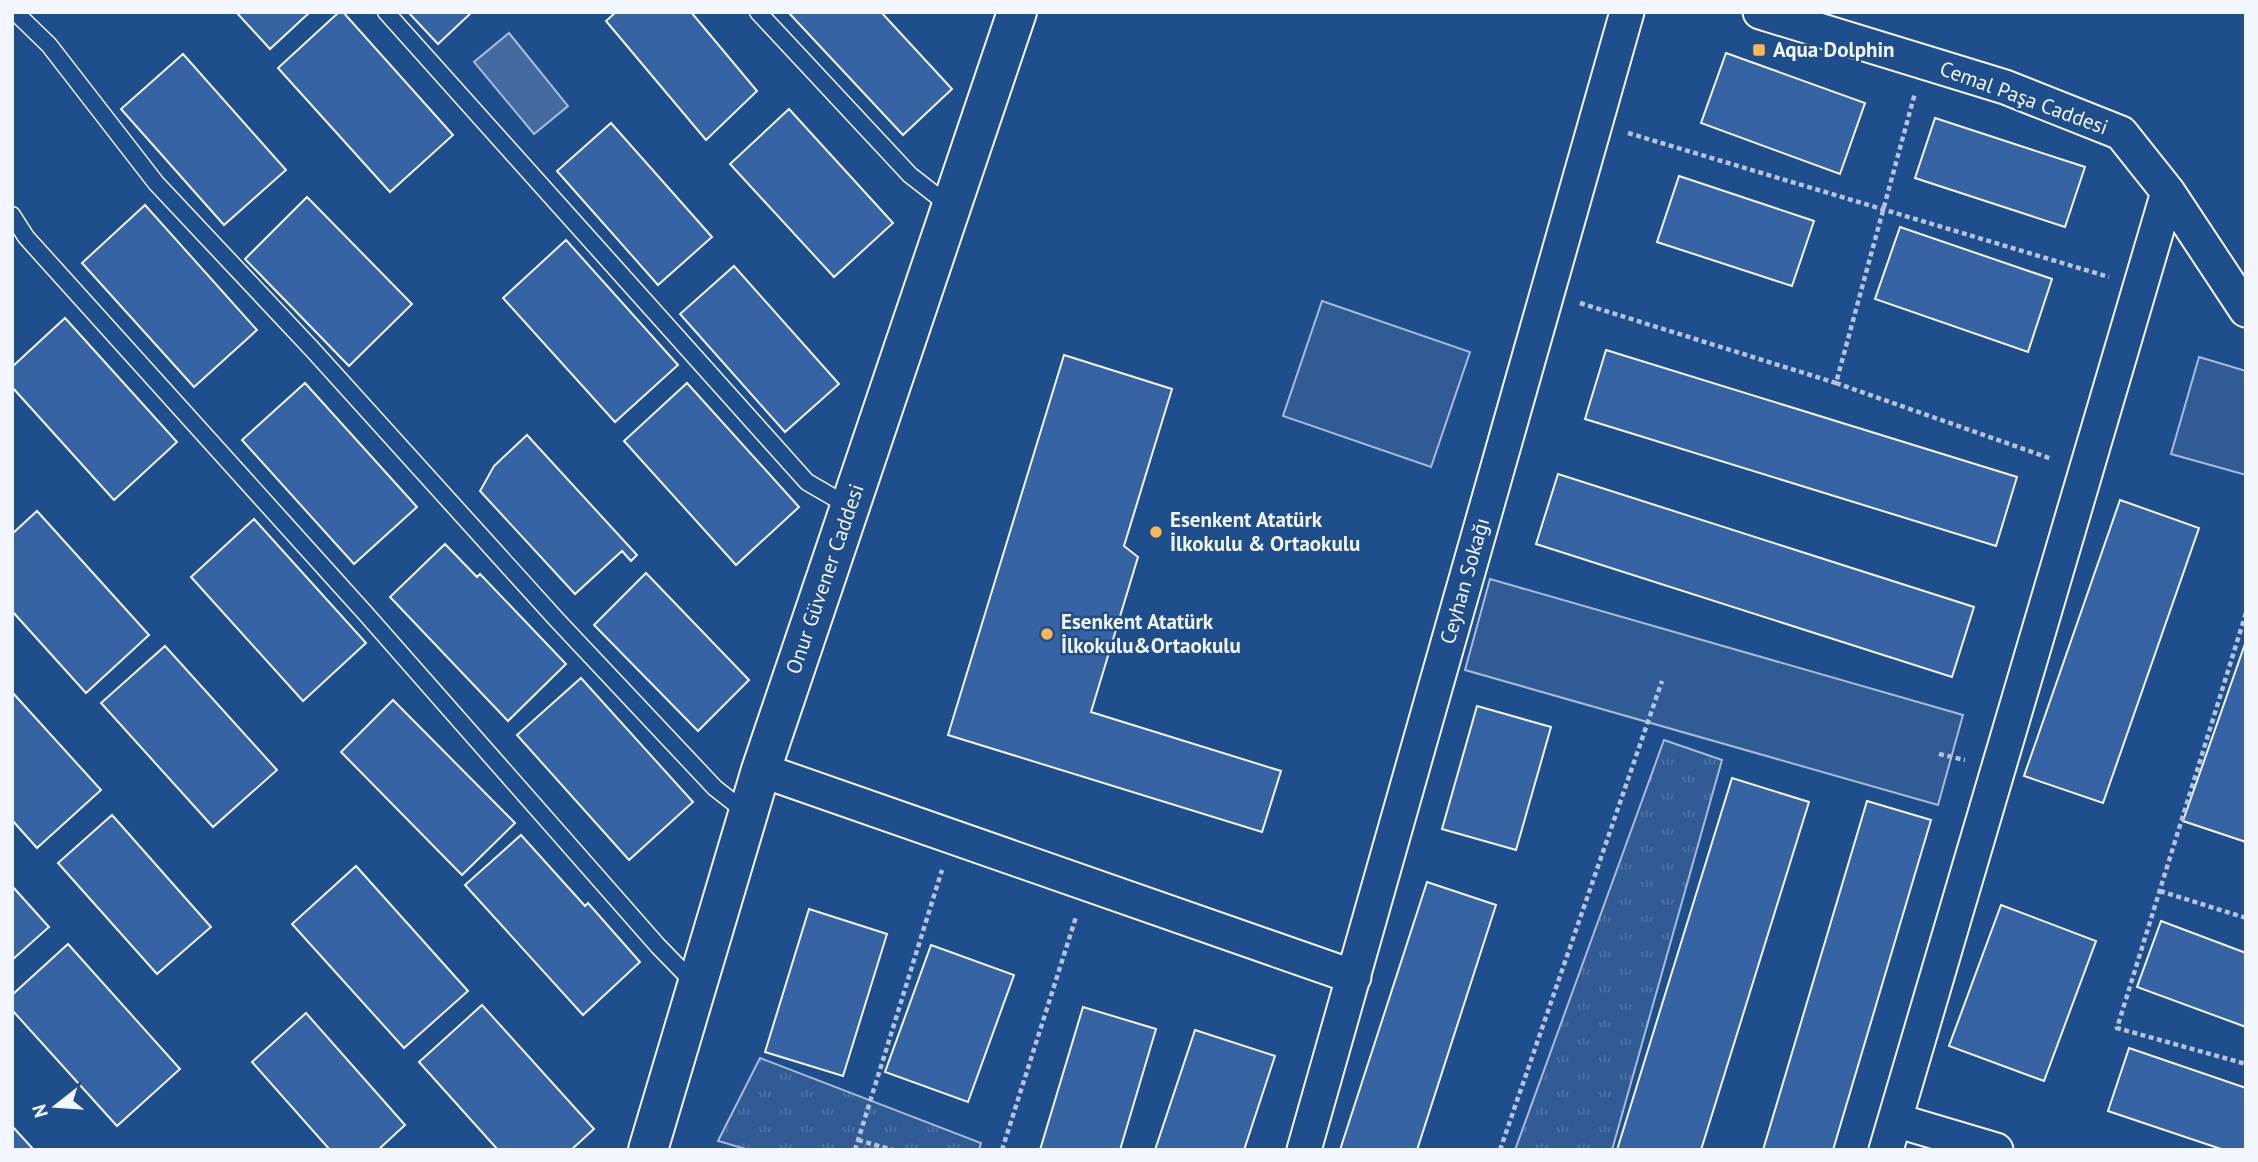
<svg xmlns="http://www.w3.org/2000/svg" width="2258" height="1162" font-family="'PT Sans',sans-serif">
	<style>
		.grass { fill: url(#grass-tufts); stroke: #a8bbd7; stroke-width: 2 }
		.built { fill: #305b95; stroke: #a8bbd7; stroke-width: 2 }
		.water { fill: #446ba0; stroke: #a8bbd7; stroke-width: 2 }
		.building { fill: #3563a3; stroke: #f2f6ff; stroke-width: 2 }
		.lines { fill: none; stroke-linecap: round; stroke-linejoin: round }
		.lane-casing { stroke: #f2f6ff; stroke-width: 19 }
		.street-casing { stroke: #f2f6ff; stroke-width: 37 }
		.secondary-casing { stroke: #f2f6ff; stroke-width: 42 }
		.path { stroke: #b3c4dc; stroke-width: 4.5; stroke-dasharray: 5 3.5; stroke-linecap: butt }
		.lane { stroke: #1f4e8c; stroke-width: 16 }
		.street { stroke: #1f4e8c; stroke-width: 33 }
		.secondary { stroke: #1f4e8c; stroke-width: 38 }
		.poi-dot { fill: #ffb74d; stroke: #1f4e8c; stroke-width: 2.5 }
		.labels { text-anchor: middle; stroke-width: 5; stroke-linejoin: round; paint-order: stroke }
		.poi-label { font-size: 21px; font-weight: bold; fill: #f2f6ff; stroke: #1f4e8c; text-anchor: start }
		.street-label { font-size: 21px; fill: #f2f6ff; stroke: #1f4e8c }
	</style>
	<defs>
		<pattern id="grass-tufts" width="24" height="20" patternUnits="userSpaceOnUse" patternTransform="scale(1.75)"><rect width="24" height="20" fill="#305b95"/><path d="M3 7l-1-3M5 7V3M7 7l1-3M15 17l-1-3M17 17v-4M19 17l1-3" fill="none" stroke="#4e73a5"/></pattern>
	</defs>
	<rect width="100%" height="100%" fill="#1f4e8c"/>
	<path class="grass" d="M1664 740 1722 760 1612 1150H1515Z
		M760 1058 981 1143 979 1150H749L718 1141Z"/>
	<path class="built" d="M1322 301 1470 352 1431 467 1283 416Z
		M2199 357 2246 371V475L2171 454Z
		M1490 579 1963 715 1938 805 1465 670Z"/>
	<path class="water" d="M509 33 568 106 534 134 474 62Z"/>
	<path class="building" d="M236 12H310L270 49Z
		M339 12H343L453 135 390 192 278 68Z
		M408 12H472L438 44Z
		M616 12H691L757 91 706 140 606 21Z
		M788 12H881L952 89 903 135Z
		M1726 53 1865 103 1840 174 1701 123Z
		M183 54 286 170 224 225 121 109Z
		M789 109 893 223 834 277 730 164Z
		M1935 118 2085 167 2065 227 1915 178Z
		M611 123 712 237 658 285 557 171Z
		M1679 176 1814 221 1792 286 1657 242Z
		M307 197 412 304 349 366 245 259Z
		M145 205 257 330 194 387 82 263Z
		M1900 227 2052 279 2028 352 1875 299Z
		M566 240 678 365 615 422 503 298Z
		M734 266 839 384 785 432 680 314Z
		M65 318 177 442 114 500 12 387V367Z
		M1606 350 2017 477 1996 546 1585 419Z
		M1064 355 1172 389 1124 546 1138 557 1091 712 1281 771 1262 832 948 735Z
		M305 383 417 507 354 564 242 440Z
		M687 383 799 507 736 565 624 441Z
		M527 435 637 555 631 561 622 551 575 594 480 491 494 466Z
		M1558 474 1974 607 1952 677 1536 544Z
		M2120 500 2199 528 2103 803 2024 776Z
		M37 511 149 635 86 693 12 611V534Z
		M254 519 366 643 303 701 191 577Z
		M445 544 477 577 480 574 566 664 508 721 390 597Z
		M646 573 749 680 698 731 594 625Z
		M2246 641V842L2183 821Z
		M165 646 277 770 213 827 101 703Z
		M581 678 693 802 629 860 517 735Z
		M12 692 101 790 37 848 12 820Z
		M393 700 515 823 462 875 341 752Z
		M1477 706 1551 727 1516 850 1442 829Z
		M1732 778 1809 802 1701 1150H1617Z
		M1867 801 1931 820 1833 1150H1763Z
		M112 815 211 927 157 974 58 863Z
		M521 835 585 906 588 903 640 962 583 1015 465 885Z
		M356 866 468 991 404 1048 292 924Z
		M1427 882 1496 905 1417 1150H1340Z
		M12 886 49 927 12 960Z
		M2001 905 2096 941 2044 1081 1949 1046Z
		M809 909 887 934 843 1076 765 1052Z
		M2161 921 2246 953V1027L2137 987Z
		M68 944 180 1069 117 1126 12 1010V995Z
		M931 945 1014 975 968 1102 885 1072Z
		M482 1005 594 1129 571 1150H498L419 1062Z
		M1083 1007 1156 1029 1120 1150H1040Z
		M306 1013 405 1125 378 1150H330L252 1062Z
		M1195 1030 1275 1056 1244 1150H1155Z
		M2129 1048 2246 1088V1150H2224L2108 1111Z
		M12 1126 34 1150H12Z"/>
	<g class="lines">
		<defs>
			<path id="lane" d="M15 12 49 45 156 183 312 349 557 620 715 788 747 813
				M386 12 807 482 850 507
				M758 12 910 175 951 207
				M12 215 26 237 366 614 658 946 695 984"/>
			<path id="street" d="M1760 12 2005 87 2121 133 2168 192 2246 310
				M761 770 1354 977
				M1895 1120 1996 1150
				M1304 1150 1627 12
				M1886 1150 2168 192"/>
			<path id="secondary" d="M648 1150 761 770 1017 12"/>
		</defs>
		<use href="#lane" class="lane-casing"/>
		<use href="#street" class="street-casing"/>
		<use href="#secondary" class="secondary-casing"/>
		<path class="path" d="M1628 133 2109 277
			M1580 303 1836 383 1915 93
			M1836 383 2052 459
			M2246 613 2117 1028 2246 1064
			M1939 754 1965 760
			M2160 891 2246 918
			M858 1140 893 1150
			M855 1150 942 870
			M1002 1150 1076 917
			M1500 1150 1662 681"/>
		<use href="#lane" class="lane"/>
		<use href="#street" class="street"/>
		<use href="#secondary" class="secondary"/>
	</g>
	<g class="poi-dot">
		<rect x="1752" y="43" width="14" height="14" rx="3.5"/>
		<circle cx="1156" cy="532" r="7"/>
		<circle cx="1047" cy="634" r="7"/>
	</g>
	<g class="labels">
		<g class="poi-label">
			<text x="1773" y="57">Aqua Dolphin</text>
			<text x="1170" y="527">Esenkent Atatürk<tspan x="1170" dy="24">İlkokulu &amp; Ortaokulu</tspan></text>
			<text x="1061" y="629">Esenkent Atatürk<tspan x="1061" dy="24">İlkokulu&amp;Ortaokulu</tspan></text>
		</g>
		<g class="street-label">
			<text transform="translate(2024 98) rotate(20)" y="7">Cemal Paşa Caddesi</text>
			<text transform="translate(825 579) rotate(-71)" y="7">Onur Güvener Caddesi</text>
			<text transform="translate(1465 581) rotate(-74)" y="7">Ceyhan Sokağı</text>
		</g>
	</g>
	<rect width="2258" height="1162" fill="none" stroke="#f2f6ff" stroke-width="28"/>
	<g transform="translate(56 1106) rotate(253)" stroke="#1f4e8c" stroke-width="5" paint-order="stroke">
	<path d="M0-5L12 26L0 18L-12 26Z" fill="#f2f6ff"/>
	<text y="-10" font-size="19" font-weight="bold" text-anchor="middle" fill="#f2f6ff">N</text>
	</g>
</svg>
